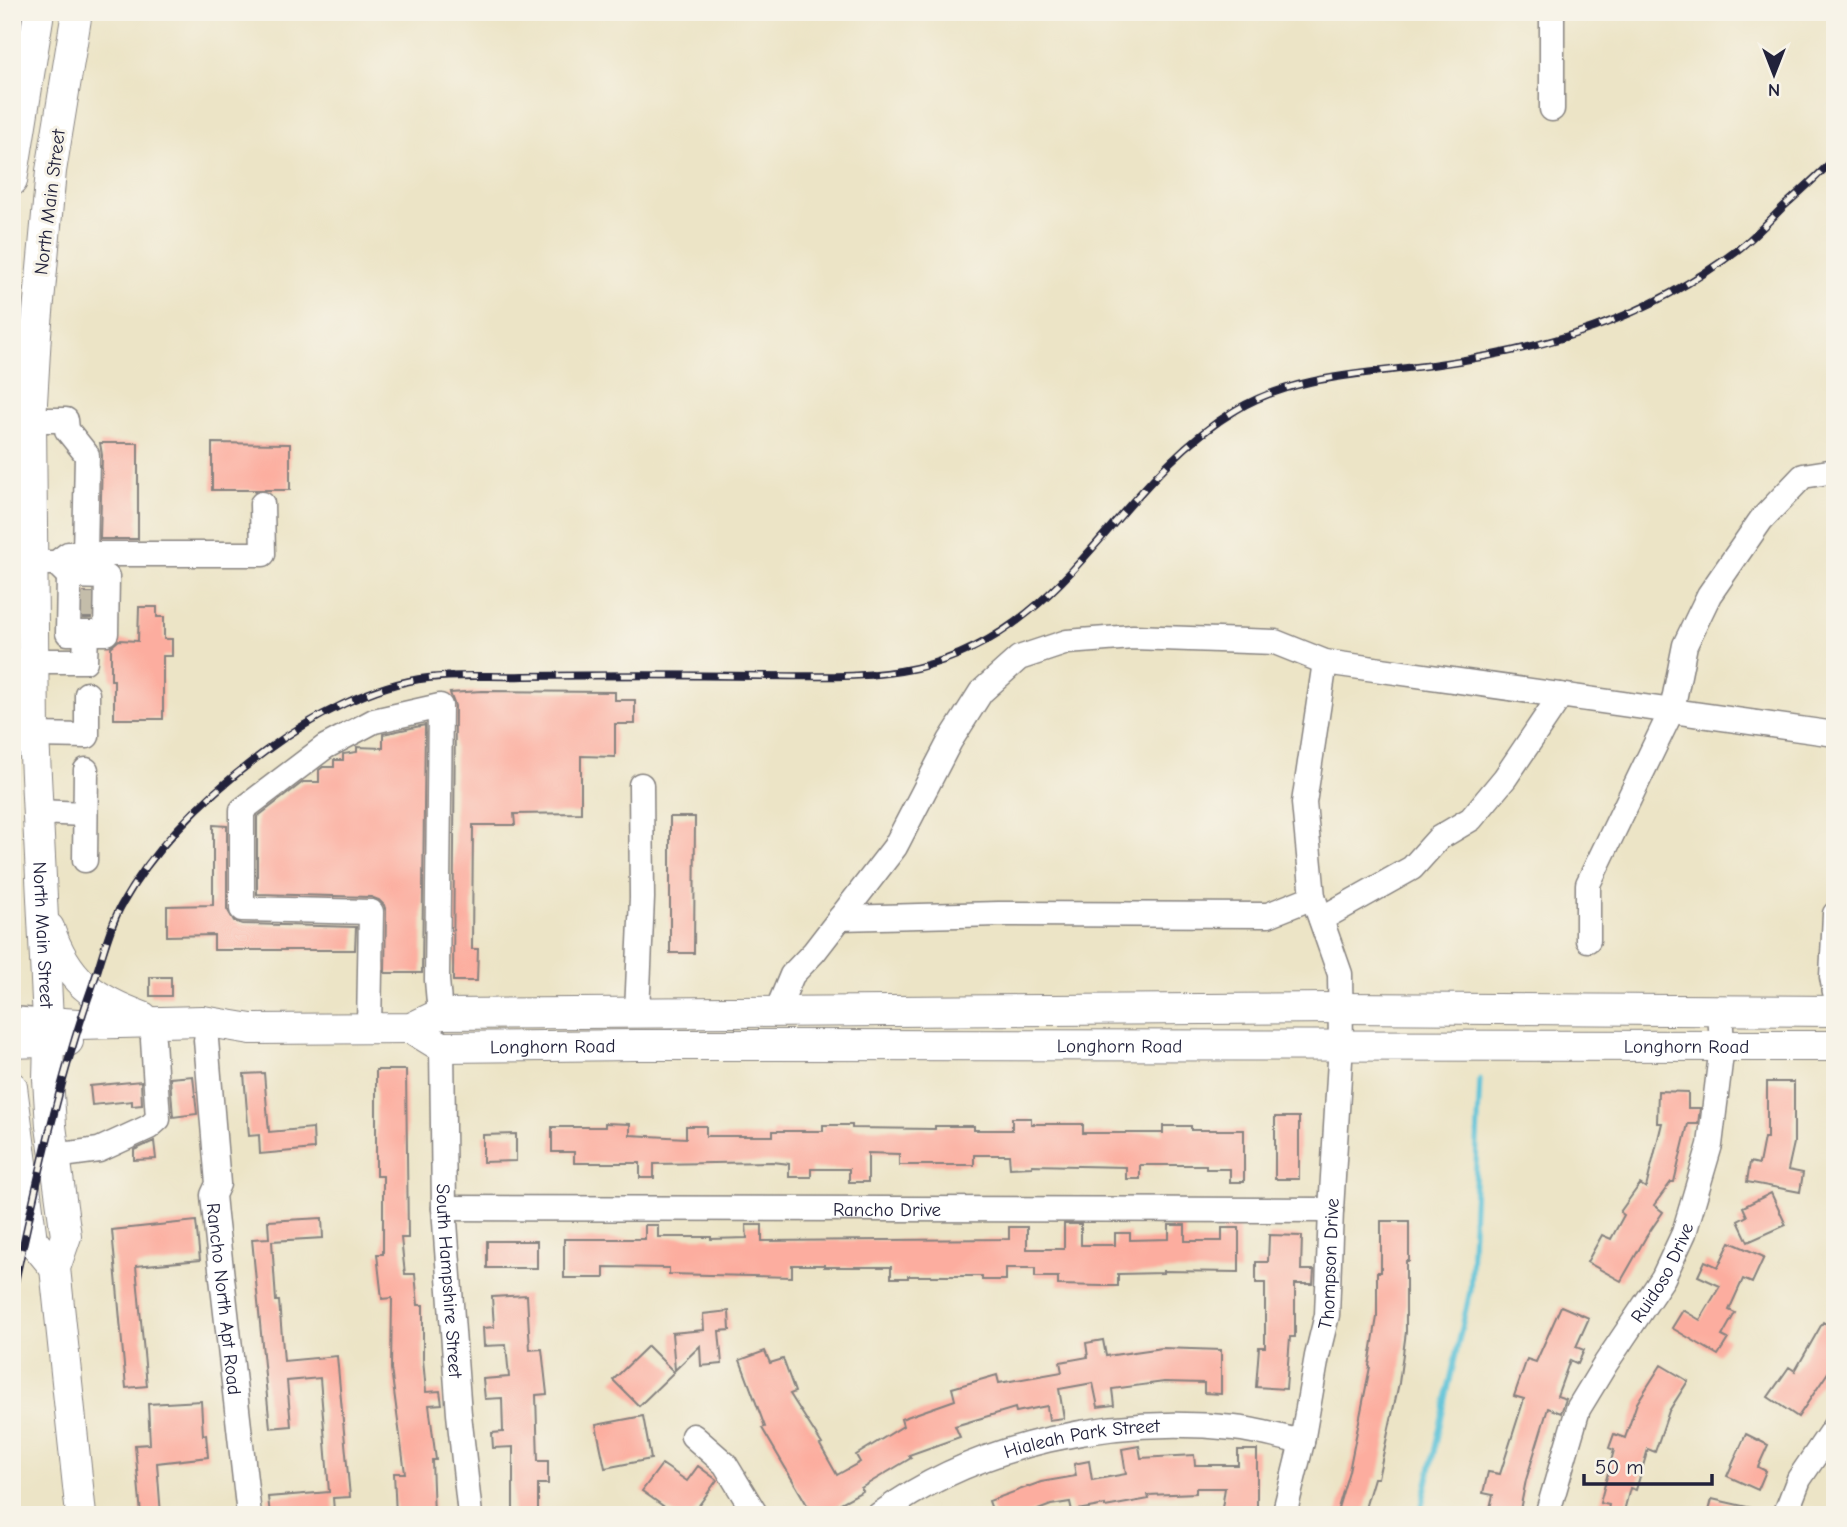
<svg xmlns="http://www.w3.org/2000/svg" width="1847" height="1527" font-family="'Comic Neue',sans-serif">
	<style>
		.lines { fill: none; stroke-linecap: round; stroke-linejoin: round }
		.stream { stroke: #5bc2d8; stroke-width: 5 }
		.building { fill: #fcad9f }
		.minor-tunnel { stroke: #c4bdaa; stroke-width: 24; stroke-dasharray: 24 12; stroke-linecap: butt }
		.minor-casing { stroke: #878380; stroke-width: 27 }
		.major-casing { stroke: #878380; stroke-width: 32 }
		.minor { stroke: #fff; stroke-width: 24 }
		.major { stroke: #fff; stroke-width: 30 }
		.rail-casing { stroke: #22223b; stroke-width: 8 }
		.rail { stroke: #f7f3e8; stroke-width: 5; stroke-dasharray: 16; stroke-linecap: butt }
		.labels { text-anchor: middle; stroke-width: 6; stroke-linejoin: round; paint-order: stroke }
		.street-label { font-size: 19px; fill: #22223b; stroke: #f7f3e8 }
	</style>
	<rect width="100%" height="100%" fill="#f7f3e8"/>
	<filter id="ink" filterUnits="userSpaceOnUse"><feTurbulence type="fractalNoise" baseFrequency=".0143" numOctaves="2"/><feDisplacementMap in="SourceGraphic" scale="14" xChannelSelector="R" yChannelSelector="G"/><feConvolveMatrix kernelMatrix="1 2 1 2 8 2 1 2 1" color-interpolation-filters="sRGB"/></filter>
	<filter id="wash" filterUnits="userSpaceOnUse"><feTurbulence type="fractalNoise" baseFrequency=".00686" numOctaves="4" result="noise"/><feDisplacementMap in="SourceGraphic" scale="28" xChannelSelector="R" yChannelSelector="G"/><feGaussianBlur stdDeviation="1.57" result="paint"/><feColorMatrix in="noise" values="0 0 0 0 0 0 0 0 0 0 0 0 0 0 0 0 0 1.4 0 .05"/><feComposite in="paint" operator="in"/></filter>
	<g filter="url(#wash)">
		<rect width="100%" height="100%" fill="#ece4c6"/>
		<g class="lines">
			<path class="stream" d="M1420 1515 1470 1291 1480 1079"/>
		</g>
		<g id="blocks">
			<path class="building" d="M100 443H138V539H100L102 455Z
				M212 443 290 444V490H212Z
				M84 593H92L91 618H83Z
				M139 607H157V617H164V639H172V656H163V719H114V680H111V647L119 640 138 641Z
				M482 691 615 692V700H635V724H615V757L581 756V813L514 814 515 825H473L472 949H478L477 981H453L455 706 450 693Z
				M425 725 422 973H385L386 912 384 905 379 900 371 897 257 894V817L303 782H319V770L323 767H334V760H343V754L357 752V747L383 748V734Z
				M670 817H695L694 953H670Z
				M213 825 227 826V909L234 921 242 924 356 927 355 950H214V935L167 936V906L213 905Z
				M150 977H171V996H150Z
				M376 1070H406L408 1238H401L405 1274H415L418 1305H423V1359L426 1392 440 1391 442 1404 429 1405 436 1460H432L434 1515H396L394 1473H405L391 1369 392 1298 382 1299 377 1254H383V1176H376Z
				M264 1073 269 1132 313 1128 314 1149 260 1154 259 1135 249 1136 244 1074Z
				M193 1076 197 1114 173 1117 170 1078Z
				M141 1081 142 1105 132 1106V1101L92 1105 90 1086Z
				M1767 1082H1794V1143L1788 1170 1803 1173 1800 1192 1747 1182 1750 1162 1759 1164 1764 1138H1767Z
				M1658 1091 1688 1092V1108H1700L1698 1124H1688L1674 1182H1671L1654 1205 1663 1212 1646 1237 1621 1281 1587 1262 1602 1235 1611 1239 1624 1215 1620 1212 1640 1184 1646 1188 1662 1123H1657Z
				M1275 1117H1299V1179H1275Z
				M1012 1118H1031V1124H1083V1133H1163V1126H1191V1130H1244V1182H1230V1169H1206V1165H1140V1179H1126V1167L1032 1165V1167L1010 1168 1009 1155H974V1165H899V1154L868 1153V1182H849V1169H811V1177H789V1164L773 1162 654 1164V1178H640V1163H574V1152H552V1127H605V1123L630 1124V1135L686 1138V1126H706V1136H773V1131H823V1125H852V1128L935 1129V1126H974V1130H1012Z
				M516 1134V1161L483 1162V1135Z
				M154 1141 156 1159 134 1160V1150Z
				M1771 1193 1786 1225 1748 1242 1738 1221 1747 1216 1743 1207Z
				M322 1218 323 1238 272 1241 276 1301H279L284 1361 337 1356 350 1497 333 1498 334 1511 270 1515 268 1497 329 1492 320 1378 287 1381 291 1426 270 1428 252 1239 269 1238 268 1221Z
				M196 1221 200 1260 136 1266 147 1386 126 1388 112 1230Z
				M1381 1221H1409V1261H1406V1332L1399 1383 1378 1478H1374L1363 1515H1336L1349 1471 1370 1367 1369 1366 1377 1317V1272H1381Z
				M1064 1224H1081V1245H1115V1233H1130V1240L1169 1239V1225H1185V1241H1222V1228H1239V1272L1163 1271V1273L1118 1274V1286H1102L1058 1285V1277H1035V1268H1006V1280H982V1276H908V1278H891V1267H824V1265H792V1277L669 1274V1268L604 1267V1278H564V1239H645V1225H658V1237H711V1239L747 1238 746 1225H762V1241L1009 1239V1227H1027V1249H1064Z
				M1269 1235 1302 1236 1301 1270H1314L1313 1284H1295V1337H1290L1286 1389 1256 1387 1259 1347H1265V1283H1256V1262H1268Z
				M487 1241H537V1268H487Z
				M1730 1242 1764 1257 1752 1283 1743 1279 1729 1310 1735 1313 1722 1336 1728 1339 1718 1355 1672 1328 1683 1310 1700 1320 1720 1286 1698 1276 1705 1261 1718 1267Z
				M527 1295 530 1350 542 1349 547 1394 536 1395 538 1461H548V1484H538V1515H513V1447L493 1448 492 1433 503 1432 502 1398 485 1399 483 1379 509 1377 506 1345 484 1346 483 1328 494 1327 492 1297Z
				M1561 1306 1589 1318 1576 1347 1584 1350 1578 1364 1570 1360 1557 1396 1566 1399 1561 1413 1548 1408 1526 1480 1519 1515 1489 1512 1493 1495 1483 1493 1488 1472 1500 1474 1524 1399 1514 1396 1527 1359 1536 1362Z
				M729 1311 730 1330 719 1331 722 1364 701 1366 700 1346 675 1370 672 1333 704 1330 703 1314Z
				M1823 1322 1835 1329V1362L1798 1417 1768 1397 1789 1367 1795 1371Z
				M1103 1340 1106 1356 1162 1348 1221 1350V1394L1204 1393V1383L1164 1382 1112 1389 1114 1405 1098 1407 1093 1383 1059 1389 1064 1418 1049 1420 1047 1406 1016 1412 1015 1408 955 1426 960 1437 909 1455 911 1458 861 1488 863 1491 819 1515H813L762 1428 765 1427 740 1360 765 1351 770 1363 783 1359 795 1392 790 1394 822 1444 820 1445 837 1475 860 1462 856 1455 903 1426 901 1419 955 1400 952 1388 997 1375 999 1383 1062 1372 1060 1362 1088 1357 1086 1343Z
				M648 1346 674 1372 639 1406 613 1380Z
				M1661 1365 1688 1381 1669 1411 1655 1452 1648 1449 1636 1490 1630 1488 1623 1515H1607L1609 1505 1600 1503 1614 1450 1609 1448 1614 1434 1625 1438 1637 1403Z
				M201 1401 203 1435 206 1434 208 1457 157 1463 161 1515H141L135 1445 150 1444 148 1404Z
				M643 1416 651 1459 605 1468 596 1425Z
				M1746 1434 1768 1445 1758 1467 1766 1471 1758 1490 1727 1476Z
				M1139 1446 1141 1458 1194 1455 1195 1465H1238V1450H1257V1515H1221L1225 1488H1196V1493L1148 1495 1149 1499 1105 1507V1505L1072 1511 1070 1502 1051 1505 1025 1515H994L989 1501 1041 1482 1076 1476 1074 1464 1089 1461 1092 1480 1126 1474 1122 1449Z
				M662 1464 687 1481 698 1466 717 1480 692 1515H676L642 1491Z
				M1712 1499 1756 1509 1755 1515H1708Z"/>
		</g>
	</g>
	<g filter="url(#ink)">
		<use href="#blocks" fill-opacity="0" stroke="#878380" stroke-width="2"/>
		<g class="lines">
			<path class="minor-tunnel" d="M75 605H94"/>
			<defs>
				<g id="minor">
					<path d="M1552 12V109"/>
					<path d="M31 420H66L67 430 87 455 85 554"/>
					<path d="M31 563H56L68 554H263L262 504"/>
					<path d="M69 576 68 633H86"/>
					<path d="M34 661H85L86 633H106L107 577 69 576 56 563"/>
					<path d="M34 735 87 736V694"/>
					<path d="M37 812 85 814"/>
					<path d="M85 860 86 770"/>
					<path d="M1835 914 1832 977 1835 992"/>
					<path d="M840 918 999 914 1268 915 1313 897"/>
					<path d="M1321 919 1412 868 1439 838 1471 819 1505 778 1561 695"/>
					<path d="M1588 940V884L1672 710 1685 645 1709 595 1761 520 1803 476 1835 471"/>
					<path d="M777 1011 792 975 814 952 895 847 950 741 981 692 1019 658 1067 642 1133 637 1275 642 1325 662 1835 734"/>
					<path d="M637 1012 642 898 641 785"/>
					<path d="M12 1019 48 1022"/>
					<path d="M369 1028 371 912 242 909V810L325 747 374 721 440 706 437 980 440 1014"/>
					<path id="s1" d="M206 1040 218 1184 213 1195 215 1216 249 1515"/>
					<path id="s2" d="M442 1047 444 1208 459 1414 470 1515"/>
					<path d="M55 1156 99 1150 149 1127 158 1119 153 1040"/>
					<path id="s3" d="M444 1208 1331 1210"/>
					<path d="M693 1436 725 1464 756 1515"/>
					<path id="s4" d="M879 1515C977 1443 1114 1415 1234 1428 1256 1430 1279 1437 1302 1442"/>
					<path id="s5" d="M1284 1515 1302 1442 1317 1356 1327 1315 1331 1210 1341 1044 1340 974 1313 897 1304 803 1325 662"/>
					<path id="s6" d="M1547 1515 1578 1409 1606 1363 1663 1278 1684 1233 1710 1145 1722 1046 1720 1010"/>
					<path d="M1785 1515 1799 1479 1835 1426"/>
				</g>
				<g id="major">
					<path id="s7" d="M77 12 51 171 36 334 31 420 34 735 49 1041 48 1079 51 1126 66 1236 55 1268 81 1515"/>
					<path d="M12 181 39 12"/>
					<path d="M49 928C67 980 93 999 143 1017"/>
					<path d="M48 1022 78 1024 203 1021 251 1029 411 1028 440 1014 1341 1008 1835 1011"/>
					<path id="s8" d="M411 1028 442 1047 637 1045 1835 1046"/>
					<path d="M12 1043 68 1041"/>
					<path d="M12 1087 32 1240 55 1268"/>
				</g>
			</defs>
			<use href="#minor" class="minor-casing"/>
			<use href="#major" class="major-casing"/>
			<use href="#minor" class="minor"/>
			<use href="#major" class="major"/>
			<defs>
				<path id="rail" d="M12 1296C35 1191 57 1085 93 984 102 959 108 930 121 906 156 843 209 793 267 750 310 718 373 684 428 678 459 674 492 677 524 676 603 675 682 675 762 676 813 676 866 679 916 668 1070 633 1113 484 1236 410 1294 375 1366 374 1432 365 1547 349 1646 320 1740 248 1755 236 1769 221 1783 207 1801 191 1819 175 1835 158"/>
			</defs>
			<use href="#rail" class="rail-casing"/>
			<use href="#rail" class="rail"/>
		</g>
	</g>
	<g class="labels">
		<g class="street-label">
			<text transform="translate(49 202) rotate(-83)" y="7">North Main Street</text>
			<text dy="7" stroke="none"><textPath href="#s7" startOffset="926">North Main Street</textPath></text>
			<text dy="7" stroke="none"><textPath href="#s8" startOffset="714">Longhorn Road</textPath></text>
			<text dy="7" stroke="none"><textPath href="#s8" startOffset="147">Longhorn Road</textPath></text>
			<text dy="7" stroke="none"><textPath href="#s8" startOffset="1281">Longhorn Road</textPath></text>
			<text dy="7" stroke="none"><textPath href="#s3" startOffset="443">Rancho Drive</textPath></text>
			<text dy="7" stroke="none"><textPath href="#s5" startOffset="256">Thompson Drive</textPath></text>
			<text dy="7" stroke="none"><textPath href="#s6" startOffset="271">Ruidoso Drive</textPath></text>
			<text dy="7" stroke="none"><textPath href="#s2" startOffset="234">South Hampshire Street</textPath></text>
			<text dy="7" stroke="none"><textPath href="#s1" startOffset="261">Rancho North Apt Road</textPath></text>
			<text dy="7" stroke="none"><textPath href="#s4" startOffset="220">Hialeah Park Street</textPath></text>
		</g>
	</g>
	<rect width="1847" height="1527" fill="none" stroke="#f7f3e8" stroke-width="42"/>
	<g transform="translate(1774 74) rotate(180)" stroke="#f7f3e8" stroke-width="5" paint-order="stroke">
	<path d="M0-5L12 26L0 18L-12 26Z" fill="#22223b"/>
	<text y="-10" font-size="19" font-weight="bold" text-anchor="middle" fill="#22223b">N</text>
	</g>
	<path d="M1584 1474v10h128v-10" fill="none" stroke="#22223b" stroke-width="3.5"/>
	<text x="1595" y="1474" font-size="21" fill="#22223b" stroke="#f7f3e8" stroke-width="5" paint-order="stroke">50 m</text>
</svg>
